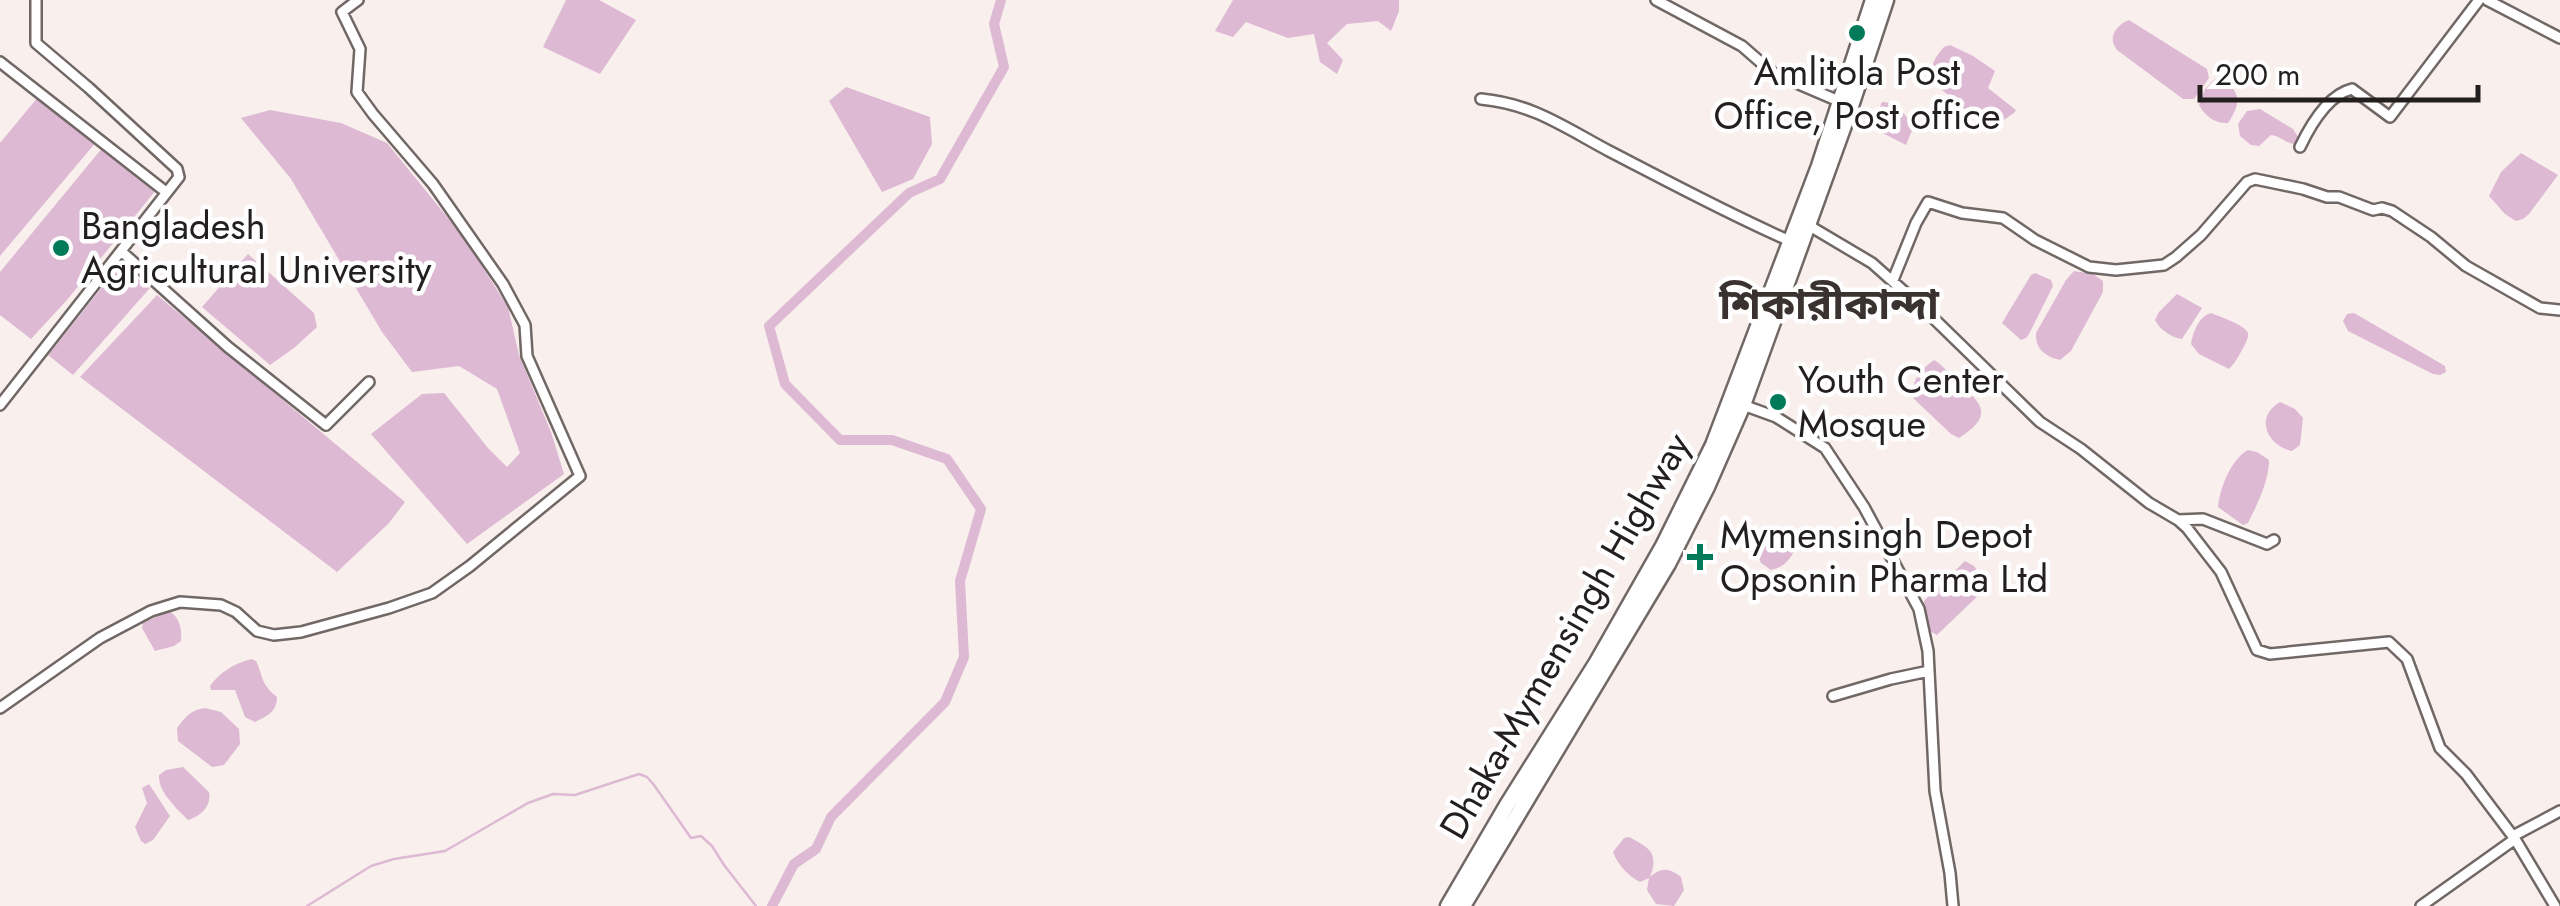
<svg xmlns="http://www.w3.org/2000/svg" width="2560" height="906" font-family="Jost,'Noto Sans Bengali',sans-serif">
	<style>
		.water { fill: #ddb9d4 }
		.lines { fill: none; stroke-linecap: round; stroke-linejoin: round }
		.stream { stroke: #ddb9d4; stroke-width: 2.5 }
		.canal { stroke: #ddb9d4; stroke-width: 10 }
		.minor-casing { stroke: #716866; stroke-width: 14 }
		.highway-casing { stroke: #716866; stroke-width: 19 }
		.minor { stroke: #fff; stroke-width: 9 }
		.highway { stroke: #fff; stroke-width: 14 }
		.poi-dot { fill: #007a59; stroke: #fefefe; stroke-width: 4 }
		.labels { text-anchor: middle; stroke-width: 9; stroke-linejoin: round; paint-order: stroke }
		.poi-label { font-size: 38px; fill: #231f1f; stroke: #fefefe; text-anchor: start }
		.street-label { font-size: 38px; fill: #231f1f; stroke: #fefefe }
		.quarter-label { font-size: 42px; font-weight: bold; fill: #3a3230; stroke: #fefefe }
	</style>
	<rect width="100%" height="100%" fill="#f9efed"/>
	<path class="water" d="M566 0H599L636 20 600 74 543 47Z
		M1233 0H1399V11L1391 31 1378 21 1347 24 1327 43 1343 60 1337 74 1320 62 1314 34 1288 38 1246 22 1233 37 1215 31Z
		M2129 20 2207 69 2209 78 2194 99H2183L2117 50C2107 38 2116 25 2129 20Z
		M1950 45 1973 56 1995 71 1988 88 2012 107 2016 110 2014 113 1992 128H1987L1934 83C1928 69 1934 58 1944 47Z
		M2224 78C2241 95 2241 103 2228 123 2215 124 2205 116 2199 105L2205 89 2215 79Z
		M846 87 930 117 932 144 913 179 882 192 829 101Z
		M38 97 97 141 0 256V143Z
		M1882 102C1899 103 1906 115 1913 128L1906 145 1871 127Z
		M2260 109 2293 129 2298 137 2295 144C2286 144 2281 136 2271 135L2259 146 2251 145 2240 136 2238 124 2247 111Z
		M270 110 341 123 387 143 465 239 508 307 519 355 551 432 564 474 467 544 371 434 422 394 444 393 488 448 507 467 520 453 497 389 459 366 412 372 382 332 291 179 241 118Z
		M103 147 156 190 67 300 31 339 0 315V272Z
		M2521 153 2558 175 2529 214 2523 219 2516 221 2505 214 2489 196 2501 172Z
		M248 254 314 313 317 327 294 348 270 365 202 307Z
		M120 265 150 288 73 375 48 355Z
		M2074 271 2093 274 2103 281V292L2071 351 2060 360C2045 356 2035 349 2036 333L2066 280Z
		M2035 273 2051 280 2053 286 2029 334 2026 338 2021 340 2002 323 2031 275Z
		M2177 294 2202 308 2182 339C2172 338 2159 329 2155 320L2159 312Z
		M157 295 405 502 389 523 337 572 80 377Z
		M2211 313C2220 317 2244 324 2248 333 2249 337 2245 345 2243 348 2239 356 2235 363 2229 369L2199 354 2191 344C2193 332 2199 316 2211 313Z
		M2354 313 2445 366 2446 372 2440 375 2433 374 2348 331 2343 321 2347 314Z
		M1934 360C1944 366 1949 374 1958 382 1983 405 1994 415 1959 438L1951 434 1913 398C1910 382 1921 369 1934 360Z
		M2280 402 2295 409 2303 418 2300 445 2292 451C2267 446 2254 417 2280 402Z
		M2248 450 2257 452 2269 460C2269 481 2257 505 2248 523L2243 525 2218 507C2220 488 2231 459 2248 450Z
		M1783 528 1794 532 1798 543C1792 557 1786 567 1771 570L1761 563 1758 555C1764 543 1770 534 1783 528Z
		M1965 561 1974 566 1986 584 1984 590 1937 635 1928 630 1920 609 1925 600Z
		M169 611C180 617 182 630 181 641L174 646 155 651 142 628 143 623Z
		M252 659 256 661C264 678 260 683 277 697 277 712 267 716 255 722L245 717 235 690H211L210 686C219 673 236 662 252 659Z
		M205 708 221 712 239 729 240 744 224 765 212 767 178 741 177 728C186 716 191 710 205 708Z
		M183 767 209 792C212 806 201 816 188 820 176 808 158 792 159 775L166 770Z
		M149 784 170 816 153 840 145 844 141 841 135 827 147 803 142 788Z
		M1629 837C1650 848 1659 853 1650 877 1661 868 1668 867 1681 877L1684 890 1674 906 1656 904 1647 890 1649 878 1640 882C1627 875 1618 865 1613 852L1624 838Z"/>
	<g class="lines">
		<path class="stream" d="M307 906 371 866 394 859 445 851 528 803 553 794 575 795 639 774 647 777 654 785 691 838 701 836 712 846 724 865 756 906"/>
		<path class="canal" d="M772 906 794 864 816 849 831 817 945 702 964 657 960 581 981 509 947 459 892 440H840L785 384 769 326 909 193 940 179 1004 67 994 24 1001 0"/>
		<defs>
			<path id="minor" d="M1656 0 1742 46 1773 73 1841 102
				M2487 0 2560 38
				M0 62 166 192
				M1481 99C1533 104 1564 127 1609 151 1669 182 1728 214 1790 241
				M2300 147C2310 126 2328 95 2352 89L2390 117 2479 0
				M1808 225 1872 263 1926 311 2040 422 2081 449 2149 503 2178 520 2187 528 2221 572 2257 650 2270 654 2389 642 2407 659 2440 748 2466 774 2515 839 2555 906
				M122 252 228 347 326 425 369 382
				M1893 280 1916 223 1928 202 1962 213 2003 218 2035 240 2089 267 2116 270 2164 265 2176 257 2201 235 2247 182 2255 179 2303 189 2327 197H2339L2373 210 2382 208 2392 211 2431 237 2466 266 2540 308 2560 310
				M0 405 179 177 177 169 89 88 36 43V0
				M1743 405 1776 417 1825 448 1864 507 1919 609 1928 651 1935 791 1950 873 1953 906
				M2178 520 2203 519 2267 544 2274 540
				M1833 696 1891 679 1929 671
				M0 708 100 638 151 611 180 602 221 605 236 612 257 631 274 635 301 632 389 608 432 593 470 566 580 476 527 356 525 325 503 284 433 184 373 114 357 92 360 49 342 12 358 0
				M2513 836 2560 811
				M2421 906 2515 839"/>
			<path id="highway" d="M1448 906 1507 805 1597 662 1663 546 1713 445 1819 166 1873 0
				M1463 906 1668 564 1707 487 1743 405 1851 106 1886 0"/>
		</defs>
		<use href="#minor" class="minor-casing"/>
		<use href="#highway" class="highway-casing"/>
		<use href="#minor" class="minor"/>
		<use href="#highway" class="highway"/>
	</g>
	<g class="poi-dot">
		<circle cx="1857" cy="33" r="10"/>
		<circle cx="61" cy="248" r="10"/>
		<circle cx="1778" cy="402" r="10"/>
		<path d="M1695 542h10v10h10v10h-10v10h-10v-10h-10v-10h10z"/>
	</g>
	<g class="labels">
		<g class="poi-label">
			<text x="1857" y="85" text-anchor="middle">Amlitola Post<tspan x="1857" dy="44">Office, Post office</tspan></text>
			<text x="81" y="239">Bangladesh<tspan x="81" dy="44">Agricultural University</tspan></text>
			<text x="1798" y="393">Youth Center<tspan x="1798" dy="44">Mosque</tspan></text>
			<text x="1720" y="548">Mymensingh Depot<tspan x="1720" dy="44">Opsonin Pharma Ltd</tspan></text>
		</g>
		<g class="street-label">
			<text transform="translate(1565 636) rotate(-60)" y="13">Dhaka-Mymensingh Highway</text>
		</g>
		<g class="quarter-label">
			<text x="1829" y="319">শিকারীকান্দা</text>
		</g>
	</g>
	<path d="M2200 85v15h278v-15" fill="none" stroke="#231f1f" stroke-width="5"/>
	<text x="2215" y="85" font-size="30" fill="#231f1f" stroke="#fefefe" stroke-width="8" paint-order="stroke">200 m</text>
</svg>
